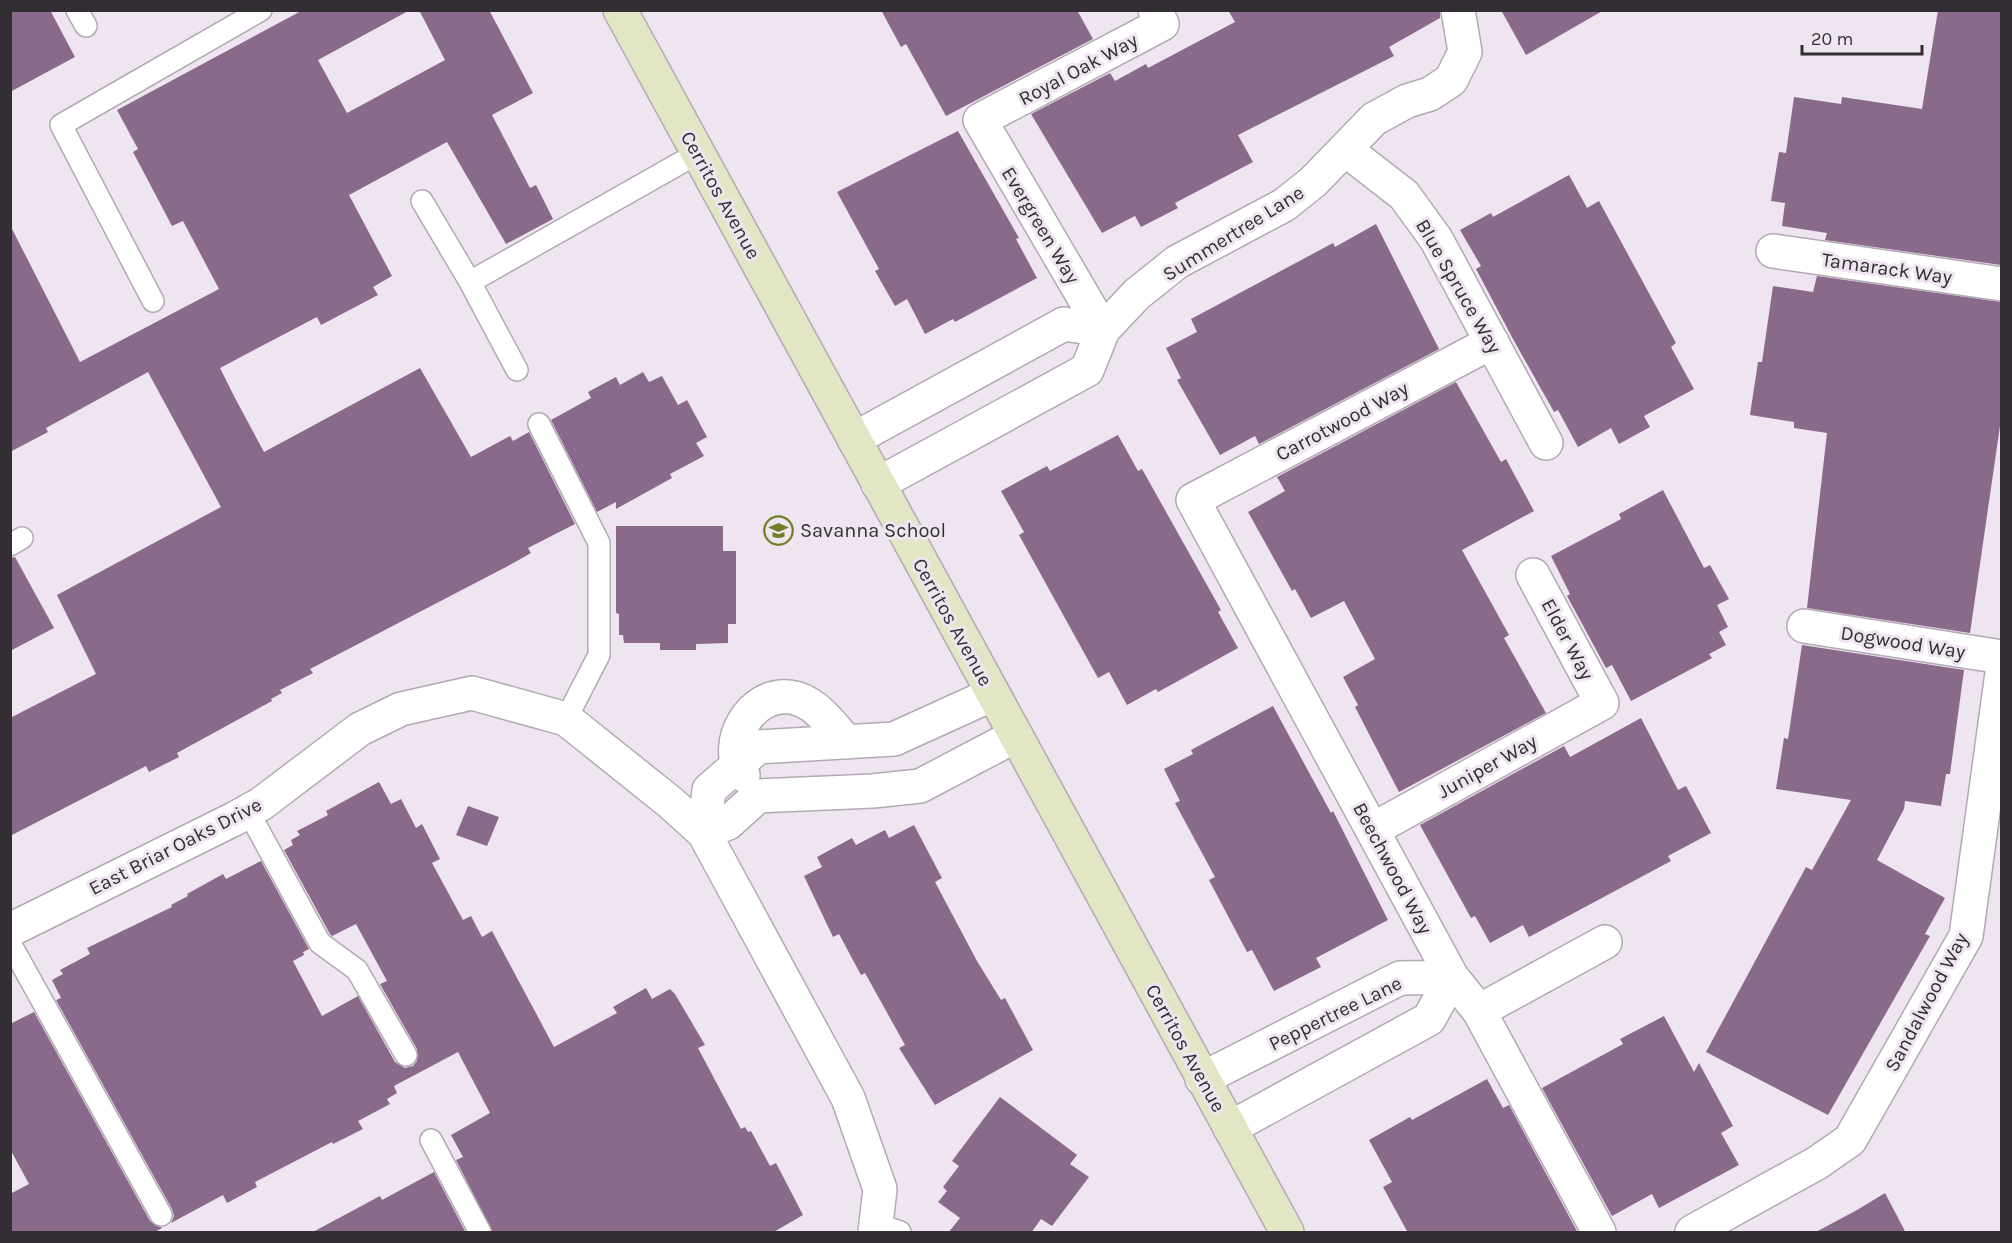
<svg xmlns="http://www.w3.org/2000/svg" width="2012" height="1243" font-family="Karla,sans-serif">
	<style>
		.building { fill: #896a8b }
		.lines { fill: none; stroke-linecap: round; stroke-linejoin: round }
		.lane-casing { stroke: #b3a9b4; stroke-width: 24 }
		.street-casing { stroke: #b3a9b4; stroke-width: 36 }
		.secondary-casing { stroke: #b3a9b4; stroke-width: 36 }
		.lane { stroke: #fff; stroke-width: 21 }
		.street { stroke: #fff; stroke-width: 33 }
		.secondary { stroke: #e2e6c4; stroke-width: 33 }
		.labels { text-anchor: middle; stroke-width: 6; stroke-linejoin: round; paint-order: stroke }
		.street-label { font-size: 20px; fill: #322e33; stroke: #efe5f0 }
		.poi-label { font-size: 20px; fill: #322e33; stroke: #efe5f0; text-anchor: start }
	</style>
	<rect width="100%" height="100%" fill="#efe5f0"/>
	<path class="building" d="M10 10H50L75 57 10 92Z
		M303 10H410L318 60 347 113 445 60 419 10H489L533 93 492 115 530 188 536 185 553 219 506 244 447 142 349 195 392 276 373 287 378 295 321 325 317 317 220 368 235 398 264 452 420 368 471 457 510 436 513 441 529 432 575 524 528 548 531 553 506 567 310 669 313 673 280 690 282 693 271 699 272 701 177 753 179 757 149 772 146 766 10 836V718L96 674 57 595 221 507 148 372 46 428 48 432 10 452V225L80 362 219 289 183 221 172 226 133 152 138 149 117 110Z
		M881 10H1077L1093 39 946 116 906 44 901 47Z
		M1228 10H1440V18L1389 47 1394 56 1238 135 1253 162 1175 203 1178 208 1141 227 1135 216 1102 233 1031 114 1110 73 1115 81 1146 64 1148 68 1235 22Z
		M1501 10H1604L1526 55Z
		M1938 10H2001V265L1825 240 1827 233 1782 226 1785 203 1771 201 1779 152 1786 153 1794 97 1841 104 1842 97 1922 109Z
		M958 131 1019 238 1016 239 1037 278 955 322 953 319 925 334 907 299 895 306 875 271 879 269 837 192Z
		M1569 175 1587 208 1599 201 1676 343 1671 347 1694 389 1644 416 1650 427 1619 444 1611 428 1578 447 1558 410 1554 412 1513 339 1476 269 1481 266 1460 230 1491 213 1493 217Z
		M1376 224 1439 349 1259 444 1255 436 1220 455 1177 380 1181 378 1166 348 1197 332 1191 319 1333 243 1335 247Z
		M1817 276 2001 302V419L1970 633 1807 608 1827 433 1794 428V422L1750 415 1758 362H1762L1773 286 1813 292Z
		M643 372 649 382 662 376 678 405 687 400 707 437 696 443 704 456 670 474 672 478 616 509V502L597 512 551 420 591 398 588 392 616 377 620 385Z
		M1456 382 1501 462 1506 459 1534 511 1462 550 1509 635 1504 638 1546 713 1399 792 1355 707 1358 705 1343 677 1375 659 1344 601 1311 618 1295 589 1292 591 1248 512 1285 491 1277 477Z
		M1118 435 1138 471 1142 469 1221 610 1218 612 1238 648 1158 692 1156 689 1127 705 1109 672 1098 678 1019 535 1024 532 1001 491 1047 466 1050 471Z
		M1663 490 1704 568 1710 565 1729 599 1717 605 1728 627 1719 632 1726 645 1709 654 1712 658 1631 701 1612 665 1606 668 1567 596 1570 594 1551 556 1621 519 1619 514Z
		M616 526H723V551H736V624H728V643L696 644V650H660V643H624L623 635H619V614L616 613Z
		M15 557 54 628 10 651V558Z
		M1802 645 1964 670 1950 774H1946L1941 806 1905 801 1904 809 1877 860 1945 898 1925 934 1930 936 1828 1115 1706 1052 1806 867 1812 870 1851 800 1776 789 1784 738 1788 739Z
		M1273 706 1331 813 1333 811 1388 920 1316 958 1321 967 1274 991 1252 950 1247 952 1209 880 1215 877 1175 803 1180 801 1164 769 1193 754 1191 750Z
		M1641 718 1678 790 1686 786 1711 833 1668 856 1671 861 1529 937 1523 925 1490 943 1475 916 1471 918 1420 825 1564 746 1570 757Z
		M379 782 391 804 401 799 416 828 422 824 440 859 432 863 463 920 471 916 482 937 492 931 554 1047 617 1013 613 1007 646 988 652 999 670 989 675 994 705 1045 698 1048 741 1129 745 1127 748 1132 751 1131 770 1166 776 1163 803 1215 772 1233H493L456 1160 463 1157 451 1135 490 1113 458 1052 394 1086 397 1093 387 1099 390 1104 358 1121 363 1129 333 1144 332 1142 255 1182 257 1187 227 1203 223 1195 171 1223 174 1216 172 1209 56 1000 61 998 52 980 63 974 60 970 90 954 87 948 172 907 171 905 188 896 187 894 223 874 226 879 261 861 309 949 303 952 304 955 293 961 322 1016 358 996 395 1062 405 1068 413 1066 417 1061V1049L380 984 387 981 356 924 332 936 330 934 284 850 293 845 291 840 300 835 297 831 328 815 326 811Z
		M468 806 499 817 487 846 456 835Z
		M914 825 942 878 935 882 977 961 1001 1000 1005 998 1033 1050 935 1105 899 1048 905 1045 865 973 861 975 839 934 833 937 804 876 822 867 817 857 852 838 856 845 885 830 889 838Z
		M34 1012 150 1221 162 1228 153 1233H10V1194L29 1184 10 1149V1024Z
		M1664 1016 1694 1072 1699 1063 1733 1126 1721 1133 1739 1165 1659 1208 1652 1194 1612 1216 1542 1088 1623 1044 1620 1039Z
		M1487 1079 1503 1108 1509 1105 1578 1233H1408L1383 1187 1392 1182 1369 1140 1410 1117 1412 1120Z
		M1000 1097 1077 1155 1070 1164 1089 1177 1052 1226 1041 1219 1031 1233H948L960 1218 938 1202 947 1191 943 1187 959 1166 952 1161Z
		M434 1172 466 1233H311L380 1196 382 1200Z
		M1885 1193 1906 1233H1814L1857 1210Z"/>
	<g class="lines">
		<defs>
			<path id="lane" d="M77 10 86 26
				M422 201 470 282
				M153 301 61 125 261 10
				M517 370 470 282 698 153
				M539 424 599 543V655L566 719
				M10 545 22 538
				M248 811 320 943 357 970 406 1055
				M10 943 161 1215
				M431 1140 480 1232
				M876 1224 900 1232"/>
			<path id="street" d="M1346 150 1404 195 1436 239 1546 443
				M1773 251 2002 284
				M1103 330 980 120 1162 24 1155 10
				M1492 342 1193 500 1452 977 1479 1011 1599 1232
				M854 439 1064 324 1103 330
				M878 484 1087 370 1103 330 1137 294 1177 262 1284 205 1313 182 1374 119 1407 101 1430 94 1451 80 1465 52 1458 10
				M1804 626 2002 657
				M993 694 894 739 758 747 709 790 704 833 728 823 758 796 873 791 920 786 1015 736
				M743 775C721 743 751 692 790 697 815 700 831 725 847 742
				M1372 830 1602 703 1533 575
				M10 930 234 819 261 804 360 729 401 709 472 693 566 719 671 803 704 833 848 1098 880 1189 875 1232
				M1479 1011 1605 942
				M1202 1079 1400 978 1452 977 1429 1019 1230 1128
				M1692 1232 1817 1163 1850 1140 1966 936 2002 673"/>
			<path id="secondary" d="M620 10 1287 1232"/>
		</defs>
		<use href="#lane" class="lane-casing"/>
		<use href="#street" class="street-casing"/>
		<use href="#secondary" class="secondary-casing"/>
		<use href="#lane" class="lane"/>
		<use href="#street" class="street"/>
		<use href="#secondary" class="secondary"/>
	</g>
	<defs>
		<symbol id="school-ring" viewBox="-11 -11 22 22"><circle r="9.5" fill="#efe5f0" stroke="#747e29" stroke-width="1.5"/><path d="M0-5L7-2L0 1L-7-2ZM-4 1L0 2.5L4 1V4Q0 6-4 4Z" fill="#747e29"/></symbol>
	</defs>
	<g fill-rule="evenodd">
		<use href="#school-ring" x="762" y="514" width="33" height="33"/>
	</g>
	<g class="labels">
		<g class="street-label">
			<text transform="translate(1078 69) rotate(-28)" y="7">Royal Oak Way</text>
			<text transform="translate(721 195) rotate(61)" y="7">Cerritos Avenue</text>
			<text transform="translate(1041 225) rotate(59)" y="7">Evergreen Way</text>
			<text transform="translate(1233 233) rotate(-32)" y="7">Summertree Lane</text>
			<text transform="translate(1887 268) rotate(8)" y="7">Tamarack Way</text>
			<text transform="translate(1459 286) rotate(60)" y="7">Blue Spruce Way</text>
			<text transform="translate(1342 421) rotate(-28)" y="7">Carrotwood Way</text>
			<text transform="translate(953 622) rotate(61)" y="7">Cerritos Avenue</text>
			<text transform="translate(1568 639) rotate(62)" y="7">Elder Way</text>
			<text transform="translate(1903 642) rotate(9)" y="7">Dogwood Way</text>
			<text transform="translate(1487 766) rotate(-29)" y="7">Juniper Way</text>
			<text transform="translate(175 846) rotate(-27)" y="7">East Briar Oaks Drive</text>
			<text transform="translate(1393 868) rotate(62)" y="7">Beechwood Way</text>
			<text transform="translate(1926 1002) rotate(-62)" y="7">Sandalwood Way</text>
			<text transform="translate(1335 1013) rotate(-26)" y="7">Peppertree Lane</text>
			<text transform="translate(1186 1048) rotate(61)" y="7">Cerritos Avenue</text>
		</g>
		<g class="poi-label">
			<text x="800" y="537">Savanna School</text>
		</g>
	</g>
	<rect width="2012" height="1243" fill="none" stroke="#322e33" stroke-width="24"/>
	<path d="M1802 45v9h120v-9" fill="none" stroke="#322e33" stroke-width="3"/>
	<text x="1811" y="45" font-size="18" fill="#322e33" stroke="#efe5f0" stroke-width="4.5" paint-order="stroke">20 m</text>
</svg>
